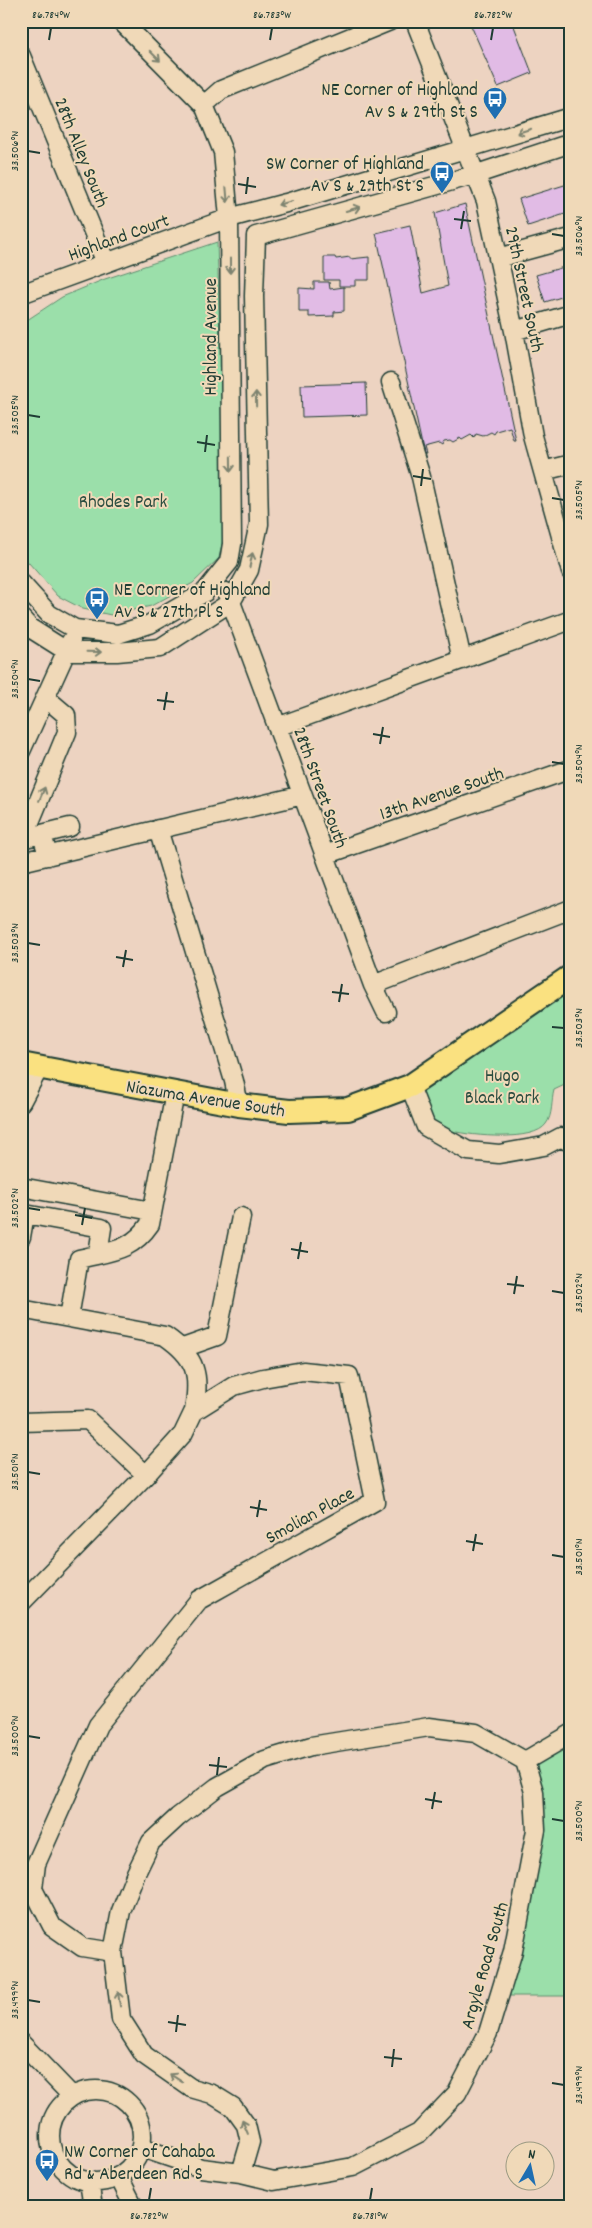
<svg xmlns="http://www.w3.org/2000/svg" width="592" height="2228" font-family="Dekko,sans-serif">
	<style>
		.green { fill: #9bdfaa; stroke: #5d8e6f }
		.building { fill: #e1bbe5; stroke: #1f3d34 }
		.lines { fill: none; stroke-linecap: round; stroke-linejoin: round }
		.minor-casing { stroke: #1f3d34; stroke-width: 21 }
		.major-casing { stroke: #1f3d34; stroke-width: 26 }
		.minor { stroke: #f0d9b8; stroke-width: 18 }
		.major { stroke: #fae180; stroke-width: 22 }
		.oneway { stroke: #7d836f }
		.ticks { fill: none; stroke: #1f3d34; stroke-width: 2 }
		.labels { text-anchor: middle; stroke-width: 4; stroke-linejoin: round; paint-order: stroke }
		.poi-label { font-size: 19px; fill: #1f3d34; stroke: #f0d9b8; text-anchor: end }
		.street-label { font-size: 19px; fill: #1f3d34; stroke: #f0d9b8 }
		.park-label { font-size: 19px; fill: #2b4d40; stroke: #f0d9b8 }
		.neatline { fill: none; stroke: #1f3d34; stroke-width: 2 }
		.ticks-label { font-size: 12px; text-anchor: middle; fill: #1f3d34 }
	</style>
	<rect width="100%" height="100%" fill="#edd3c1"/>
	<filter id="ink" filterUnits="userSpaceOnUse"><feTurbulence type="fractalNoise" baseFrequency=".02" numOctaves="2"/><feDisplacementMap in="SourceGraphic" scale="10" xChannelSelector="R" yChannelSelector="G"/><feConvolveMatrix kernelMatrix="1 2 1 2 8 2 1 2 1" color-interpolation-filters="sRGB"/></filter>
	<g filter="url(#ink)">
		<path class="green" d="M217 242 226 525 219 558 193 583 151 606 111 615 83 609 58 596 21 554V324L62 297 105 279Z
			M571 978V1082L554 1090C551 1101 553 1115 546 1124 534 1142 472 1136 452 1131 445 1130 438 1126 430 1123L426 1114 419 1080Z
			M571 1743V1996H506L545 1829 535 1762Z"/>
		<path class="building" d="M469 21H512L532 73 498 87Z
			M571 183V212L528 226 519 199Z
			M465 204 516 441H514L510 427 496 431 494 434 491 432 483 436 476 434 474 438 471 435 462 440 460 438 453 442 450 440 444 441 442 445 439 443 424 447 426 454H424L376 233 410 225 423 293 448 286 435 213Z
			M324 257H335L336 259 350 257V259L369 257V280H355V286H339V280H324Z
			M571 265V294L545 302 536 275Z
			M314 282H329L330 289 344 287V311L334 312V316L309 317V312H299V288L314 289Z
			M366 383 367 415 302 417 301 385Z"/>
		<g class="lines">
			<defs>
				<path id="minor" d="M415 21 486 201 514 331 533 436 571 572
					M21 56 106 263
					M204 105 221 90 390 21
					M256 236 477 174 571 143
					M498 258 571 238
					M21 294 229 218 286 203 571 117
					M514 331 571 314
					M391 382 421 477 462 660
					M543 471 571 464
					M21 583 49 614 75 629 118 634 150 624 205 592 229 562 232 544 229 218 223 152 204 105 121 21
					M226 592 231 602 373 985 386 1012
					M21 618 30 628 68 652H117L160 648 231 602 249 570 259 524 254 296 256 236
					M277 727 571 620
					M21 751 71 641
					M158 829 234 1081 239 1105
					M42 834 70 827
					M21 839 42 834 48 856
					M23 839 67 732 66 715 46 698
					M325 855 571 769
					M21 862 303 795
					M373 985 571 909
					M410 1086 426 1127 468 1151 499 1154 544 1146 561 1137 571 1143
					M21 1102 39 1068
					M21 1187 152 1211
					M21 1237 25 1214 102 1228 98 1254
					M21 1309 165 1336C197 1358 200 1374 194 1411
					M69 1318 79 1259C110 1251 131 1252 150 1224L175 1093
					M183 1348 217 1336 241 1217
					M21 1422 88 1420 146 1475
					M21 1603 146 1475 183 1434 194 1411 234 1386 263 1378 303 1371 349 1376 375 1501 199 1600 98 1725 36 1864 33 1889 52 1926 82 1947 113 1952
					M525 1761 571 1734
					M21 2043 72 2096
					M50 2136a46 46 0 1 1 92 0a46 46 0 1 1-92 0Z
					M142 2148 201 2168 241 2173 274 2181 353 2167 419 2133 457 2093 488 2033 513 1951 536 1830 534 1792 525 1761
					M241 2173 250 2142 246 2125 233 2107 212 2094 191 2088 144 2055 121 2019 113 1952 121 1911 136 1873 151 1842 178 1817 217 1787 265 1760 311 1746 429 1727 476 1733 525 1761
					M119 2177 134 2207
					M89 2182 93 2207"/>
				<path id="major" d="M21 1064 239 1105 289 1111 348 1109 410 1086 571 976"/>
			</defs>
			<use href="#minor" class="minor-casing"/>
			<use href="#major" class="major-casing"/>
			<use href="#minor" class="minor"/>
			<use href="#major" class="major"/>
		</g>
		<defs><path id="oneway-shaft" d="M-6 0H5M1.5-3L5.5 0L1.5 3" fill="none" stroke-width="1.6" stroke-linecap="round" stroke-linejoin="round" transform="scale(1.25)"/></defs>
		<g class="oneway">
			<use href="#oneway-shaft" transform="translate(155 56) rotate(45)"/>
			<use href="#oneway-shaft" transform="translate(524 131) rotate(163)"/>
			<use href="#oneway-shaft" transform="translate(227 195) rotate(85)"/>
			<use href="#oneway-shaft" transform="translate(285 203) rotate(165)"/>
			<use href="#oneway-shaft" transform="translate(353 209) rotate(-16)"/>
			<use href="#oneway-shaft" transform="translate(230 266) rotate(90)"/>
			<use href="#oneway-shaft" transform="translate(256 399) rotate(-91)"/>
			<use href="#oneway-shaft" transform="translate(231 464) rotate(89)"/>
			<use href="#oneway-shaft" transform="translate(251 560) rotate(-78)"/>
			<use href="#oneway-shaft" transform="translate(94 652) rotate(1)"/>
			<use href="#oneway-shaft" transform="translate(42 794) rotate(-67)"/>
			<use href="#oneway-shaft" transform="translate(119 1999) rotate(-98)"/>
			<use href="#oneway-shaft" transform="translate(176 2078) rotate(-147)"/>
			<use href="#oneway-shaft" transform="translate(245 2127) rotate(-113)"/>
		</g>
	</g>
	<path class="ticks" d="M49 40 51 28M270 40 272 28M491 40 493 28M28 151 40 153M238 184 256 187M246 194 248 177M454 219 471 221M461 229 464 211M552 234 564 236M28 415 40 417M197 442 215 445M205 452 207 435M413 476 431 479M421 486 423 469M552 498 564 500M28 679 40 681M157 700 174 702M164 710 167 692M373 734 390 737M380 744 383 727M552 762 564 764M28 943 40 945M116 957 133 960M123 967 126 950M332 992 349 994M339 1002 342 984M552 1027 564 1028M28 1208 40 1210M75 1215 92 1218M82 1225 85 1208M291 1249 308 1252M298 1259 301 1242M507 1284 524 1286M552 1291 564 1293M514 1294 517 1276M28 1472 40 1474M250 1507 267 1510M257 1517 260 1500M466 1541 483 1544M473 1551 476 1534M552 1555 564 1557M28 1736 40 1738M209 1765 227 1767M217 1775 219 1757M425 1799 442 1802M432 1809 435 1792M552 1819 564 1821M28 2000 40 2002M168 2022 186 2025M176 2032 178 2015M384 2057 402 2059M392 2067 394 2049M552 2083 564 2085M149 2200 151 2188M370 2200 372 2188"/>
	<defs>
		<symbol id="bus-pin" viewBox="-11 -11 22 30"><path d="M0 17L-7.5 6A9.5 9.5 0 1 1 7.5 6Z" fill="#1f6fb2" stroke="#f0d9b8"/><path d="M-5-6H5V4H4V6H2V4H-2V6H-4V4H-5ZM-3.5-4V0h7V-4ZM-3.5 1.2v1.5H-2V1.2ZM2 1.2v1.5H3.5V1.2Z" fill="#fff"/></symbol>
	</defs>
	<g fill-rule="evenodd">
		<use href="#bus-pin" x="481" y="85" width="28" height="38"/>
		<use href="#bus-pin" x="428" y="159" width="28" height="38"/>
		<use href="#bus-pin" x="83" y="585" width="28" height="38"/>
		<use href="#bus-pin" x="33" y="2147" width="28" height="38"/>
	</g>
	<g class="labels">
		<g class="poi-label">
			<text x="478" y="95">NE Corner of Highland<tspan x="478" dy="22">Av S &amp; 29th St S</tspan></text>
			<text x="424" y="169">SW Corner of Highland<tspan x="424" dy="22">Av S &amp; 29th St S</tspan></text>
			<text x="114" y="595" text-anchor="start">NE Corner of Highland<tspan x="114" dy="22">Av S &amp; 27th Pl S</tspan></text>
			<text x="64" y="2157" text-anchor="start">NW Corner of Cahaba<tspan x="64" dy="22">Rd &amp; Aberdeen Rd S</tspan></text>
		</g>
		<g class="street-label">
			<text transform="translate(83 152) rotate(68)" y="7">28th Alley South</text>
			<text transform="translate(118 236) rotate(-20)" y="7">Highland Court</text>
			<text transform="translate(526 289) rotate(78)" y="7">29th Street South</text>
			<text transform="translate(209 337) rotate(-90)" y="7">Highland Avenue</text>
			<text transform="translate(322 787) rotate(70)" y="7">28th Street South</text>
			<text transform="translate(441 792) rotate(-19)" y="7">13th Avenue South</text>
			<text transform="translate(206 1097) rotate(9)" y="7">Niazuma Avenue South</text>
			<text transform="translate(309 1514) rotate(-29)" y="7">Smolian Place</text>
			<text transform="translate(483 1965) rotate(-74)" y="7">Argyle Road South</text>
		</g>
		<g class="park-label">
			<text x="123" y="507">Rhodes Park</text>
			<text x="502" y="1081">Hugo<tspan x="502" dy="22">Black Park</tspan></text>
		</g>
	</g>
	<rect width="592" height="2228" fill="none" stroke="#f0d9b8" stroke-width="55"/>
	<g transform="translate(530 2166) rotate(9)"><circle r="24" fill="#f0d9b8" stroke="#9c9b83"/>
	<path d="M0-4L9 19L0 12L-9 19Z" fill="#1f6fb2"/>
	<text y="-8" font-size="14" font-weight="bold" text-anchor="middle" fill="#1f3d34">N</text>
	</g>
	<rect x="28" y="28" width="536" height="2172" class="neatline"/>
	<g class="ticks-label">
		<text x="51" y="18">86.784°W</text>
		<text x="272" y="18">86.783°W</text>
		<text x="493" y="18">86.782°W</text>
		<text transform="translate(14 151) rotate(-90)" y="4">33.506°N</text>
		<text transform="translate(578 236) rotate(-90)" y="4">33.506°N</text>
		<text transform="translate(14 415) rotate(-90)" y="4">33.505°N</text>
		<text transform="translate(578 500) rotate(-90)" y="4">33.505°N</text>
		<text transform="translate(14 679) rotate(-90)" y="4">33.504°N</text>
		<text transform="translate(578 764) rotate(-90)" y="4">33.504°N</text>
		<text transform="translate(14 943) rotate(-90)" y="4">33.503°N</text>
		<text transform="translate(578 1028) rotate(-90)" y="4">33.503°N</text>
		<text transform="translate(14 1208) rotate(-90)" y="4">33.502°N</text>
		<text transform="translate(578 1293) rotate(-90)" y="4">33.502°N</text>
		<text transform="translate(14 1472) rotate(-90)" y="4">33.501°N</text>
		<text transform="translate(578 1557) rotate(-90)" y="4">33.501°N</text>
		<text transform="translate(14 1736) rotate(-90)" y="4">33.500°N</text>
		<text transform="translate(578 1821) rotate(-90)" y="4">33.500°N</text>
		<text transform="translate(14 2000) rotate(-90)" y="4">33.499°N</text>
		<text transform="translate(578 2085) rotate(-90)" y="4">33.499°N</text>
		<text x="149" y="2219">86.782°W</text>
		<text x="370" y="2219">86.781°W</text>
	</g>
</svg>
